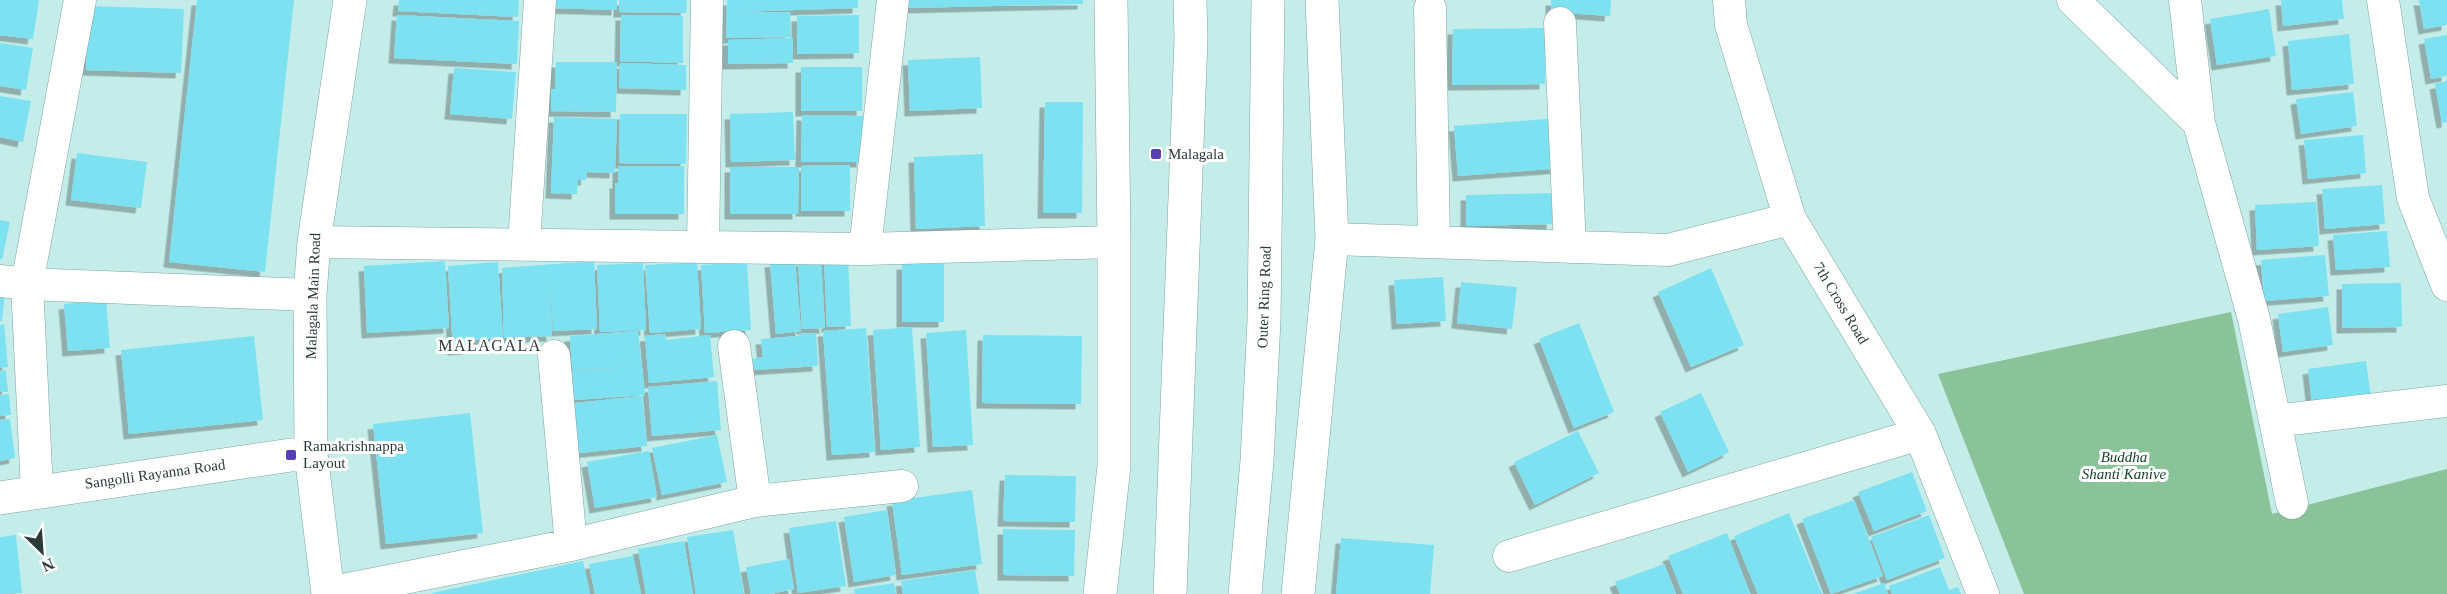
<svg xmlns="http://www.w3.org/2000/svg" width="2447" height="594" font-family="Georgia,serif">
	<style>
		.green { fill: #8ac299 }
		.building { fill: #7de1f2; filter: url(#shadow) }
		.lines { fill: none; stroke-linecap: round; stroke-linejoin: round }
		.minor-casing { stroke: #7ea4a1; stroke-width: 33 }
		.tertiary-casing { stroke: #7ea4a1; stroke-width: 34 }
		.trunk-casing { stroke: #7ea4a1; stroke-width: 34 }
		.minor { stroke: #fff; stroke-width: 32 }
		.tertiary { stroke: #fff; stroke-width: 33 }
		.trunk { stroke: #fff; stroke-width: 33 }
		.poi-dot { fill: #563eb6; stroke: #fff; stroke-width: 2 }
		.labels { text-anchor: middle; stroke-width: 6; stroke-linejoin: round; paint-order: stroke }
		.poi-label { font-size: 15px; fill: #2b3b3a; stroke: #fff; text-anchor: start }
		.street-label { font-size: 15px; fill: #2b3b3a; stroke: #fff }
		.park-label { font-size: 15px; font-style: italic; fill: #154626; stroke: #fff }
		.neighbourhood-label { font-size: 16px; letter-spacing: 1.5px; fill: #2b3b3a; stroke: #fff }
	</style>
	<defs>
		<filter id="shadow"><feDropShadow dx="-5.5" dy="5.5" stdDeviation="0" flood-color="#0004"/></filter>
	</defs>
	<rect width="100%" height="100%" fill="#c4ede9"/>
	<path class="green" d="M2231 312 2272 514 2447 469V594H2024L1938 374Z"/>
	<path class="building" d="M0 0H39L33 39 0 35Z
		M197 0H294L265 272 169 262Z
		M399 0H519L518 17 398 11Z
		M549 0H617V10L549 8Z
		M619 0H687L686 13 619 12Z
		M727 0H858V8L735 12H790L791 37 726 38Z
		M908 0H1083V4L909 8Z
		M1551 0H1611L1610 16 1551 12Z
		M2281 0H2342L2344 19 2283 26Z
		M2419 0H2447V25L2424 29Z
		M88 6 184 9 181 73 86 70Z
		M2269 9 2276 56 2217 65 2210 19Z
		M397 15 519 21 517 64 394 58Z
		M621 15 683 16V63L620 61Z
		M859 15V53L797 54V16Z
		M1545 28V84L1452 85 1453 29Z
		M2349 34 2354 84 2292 90 2288 41Z
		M2447 35V76L2431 79 2424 39Z
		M793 38V63L728 64V40Z
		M0 43 33 48 26 90 0 86Z
		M980 57 982 108 910 111 908 60Z
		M556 62H617L616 112 551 111V89H555Z
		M620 63 686 65V90L619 88Z
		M801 67H862V111H801Z
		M454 68 516 72 512 119 450 114Z
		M2447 81V122L2442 123 2435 84Z
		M2353 92 2357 126 2301 134 2296 99Z
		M0 96 31 101 23 142 0 137Z
		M1045 102H1083L1082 213H1043Z
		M793 112 795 160 731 162 730 114Z
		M620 114H687L686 164 619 163Z
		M802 115 863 116 862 162H801Z
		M554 117 617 119 615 173 587 172 586 180H578L577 194 551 193Z
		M1561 118 1564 168 1458 176 1454 126Z
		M2363 135 2366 173 2308 179 2304 140Z
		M77 153 147 162 141 208 71 200Z
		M983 154 985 226 916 229 914 157Z
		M850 165V211H801V166Z
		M618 166H684V214H615V183H618Z
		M730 167H799L798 214H730Z
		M2382 185 2385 224 2325 229 2322 189Z
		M1552 193V224L1466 226V195Z
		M2316 202 2319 246 2257 250 2255 205Z
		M0 220 10 222 2 260 0 259Z
		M2387 231 2390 267 2336 270 2333 235Z
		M2325 255 2329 296 2264 301 2261 260Z
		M848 258 851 326 827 327 824 259Z
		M821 259 825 328 802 329 798 261Z
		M795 260 801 331 776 334 770 262Z
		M445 261 449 328 367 333 364 266Z
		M594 261 597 329 553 331 550 271 552 336 504 338 502 268Z
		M498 262 503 338 468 340V349L453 350 448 266Z
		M697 262 701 329 650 333 645 265Z
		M747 262 751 330 705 333 701 265Z
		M643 263 646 330 600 332 597 265Z
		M902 264H944V322H902Z
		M1711 268 1744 345 1691 367 1658 292Z
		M1443 277 1446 321 1397 324 1394 280Z
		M1461 282 1517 287 1512 329 1457 323Z
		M2401 283 2402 327 2342 328V284Z
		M0 291 5 292 2 321H0Z
		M106 300 110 348 68 351 64 304Z
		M2328 307 2333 345 2283 352 2278 314Z
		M1579 323 1614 412 1574 428 1539 339Z
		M4 324 8 367 0 368V325Z
		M912 327 920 447 881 450 873 330Z
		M866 328 875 452 832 455 823 331Z
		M966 330 973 445 933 447 926 333Z
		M638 331 645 395 574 400 572 371 633 367 572 370 570 336Z
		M816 333 818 366 754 370 753 359 763 357 761 339 798 336V334Z
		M665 334 666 340 710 335 714 377 649 383 645 336Z
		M983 335 1082 336 1081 404 982 403Z
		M254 336 263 420 129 434 121 350Z
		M2366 361 2372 404 2313 412 2308 369Z
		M6 370 8 392H0V371Z
		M717 381 721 430 652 436 648 387Z
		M1701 393 1729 452 1688 472 1660 412Z
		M9 394 11 415 0 416V395Z
		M642 396 647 446 579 453 575 403Z
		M470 413 483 533 386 544 373 424Z
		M10 419 15 458 0 461V420Z
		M1578 431 1599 473 1535 505 1514 462Z
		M717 435 727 482 662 495 652 448Z
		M649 451 657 497 595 508 587 462Z
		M1912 472 1927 511 1874 531 1858 492Z
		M1005 475 1076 476 1075 522 1003 521Z
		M972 490 982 564 902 575 892 501Z
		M1854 500 1883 576 1831 594 1802 519Z
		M887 510 896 575 854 582 844 517Z
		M1789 513 1822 594H1758L1734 536Z
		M1929 515 1945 558 1887 580 1871 537Z
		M836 521 846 586 798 593 789 528Z
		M1003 529 1075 530 1074 576 1003 575Z
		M733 530 744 594H696L687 537Z
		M1727 533 1750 594H1683L1668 556Z
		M16 535 22 593 0 594V537Z
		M1341 538 1434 545 1430 594H1336Z
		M684 541 693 594H646L638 549Z
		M633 556 641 594H595L589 564Z
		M789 559 794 589 770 594H751L746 567Z
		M583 561 590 594H432V593Z
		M1664 564 1676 594H1620L1615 582Z
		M1940 567 1949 590 1958 587 1961 594H1892L1889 586Z
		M975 570 979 594H903L901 581Z
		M894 583 896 594H855L854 589Z
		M1884 583 1888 594H1853Z"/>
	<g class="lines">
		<defs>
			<path id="minor" d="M893 0 865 249 1114 242
				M1729 0 1731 25 1790 219 1920 434 1983 594
				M2073 0 2199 123
				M2185 0 2199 123 2254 319 2292 503
				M2383 0 2413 198 2447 285
				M1430 8 1434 242
				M1560 23 1570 247
				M1332 239 1668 250 1790 219
				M314 242 865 249
				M524 243 540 0
				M703 245 707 0
				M0 281 27 284 310 295
				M734 346 755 501
				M554 356 571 545
				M2275 421 2447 401
				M37 491 27 284 80 0
				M1509 556 1920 434
				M328 593 571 545 755 501 902 486"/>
			<path id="tertiary" d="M0 498 291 455 311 454
				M328 594 311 454 310 295 314 242 350 0
				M1100 594 1114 466V242L1111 0
				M1298 594 1332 239 1322 0"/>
			<path id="trunk" d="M1170 594 1191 39 1190 0
				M1245 594 1257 461 1264 320 1268 0"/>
		</defs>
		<use href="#minor" class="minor-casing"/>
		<use href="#tertiary" class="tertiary-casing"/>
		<use href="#trunk" class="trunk-casing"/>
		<use href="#minor" class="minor"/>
		<use href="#tertiary" class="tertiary"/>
		<use href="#trunk" class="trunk"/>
	</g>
	<g class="poi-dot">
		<rect x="1150" y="148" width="12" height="12" rx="3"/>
		<rect x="285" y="449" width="12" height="12" rx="3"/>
	</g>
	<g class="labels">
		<g class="poi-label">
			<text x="1168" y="159">Malagala</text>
			<text x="303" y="451">Ramakrishnappa<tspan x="303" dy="17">Layout</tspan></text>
		</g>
		<g class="street-label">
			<text transform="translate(313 296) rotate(-88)" y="5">Malagala Main Road</text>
			<text transform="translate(1264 297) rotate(-88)" y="5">Outer Ring Road</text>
			<text transform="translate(1841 303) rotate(59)" y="5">7th Cross Road</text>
			<text transform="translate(155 474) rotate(-8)" y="5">Sangolli Rayanna Road</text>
		</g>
		<g class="park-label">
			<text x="2124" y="462">Buddha<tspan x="2124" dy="17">Shanti Kanive</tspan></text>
		</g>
		<g class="neighbourhood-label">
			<text x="490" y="351">MALAGALA</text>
		</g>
	</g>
	<g transform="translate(42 552) rotate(155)" stroke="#ffffff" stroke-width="4.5" paint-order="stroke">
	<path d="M0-4.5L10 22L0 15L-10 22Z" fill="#2b3b3a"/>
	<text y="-9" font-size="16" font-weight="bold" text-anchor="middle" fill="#2b3b3a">N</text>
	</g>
</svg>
